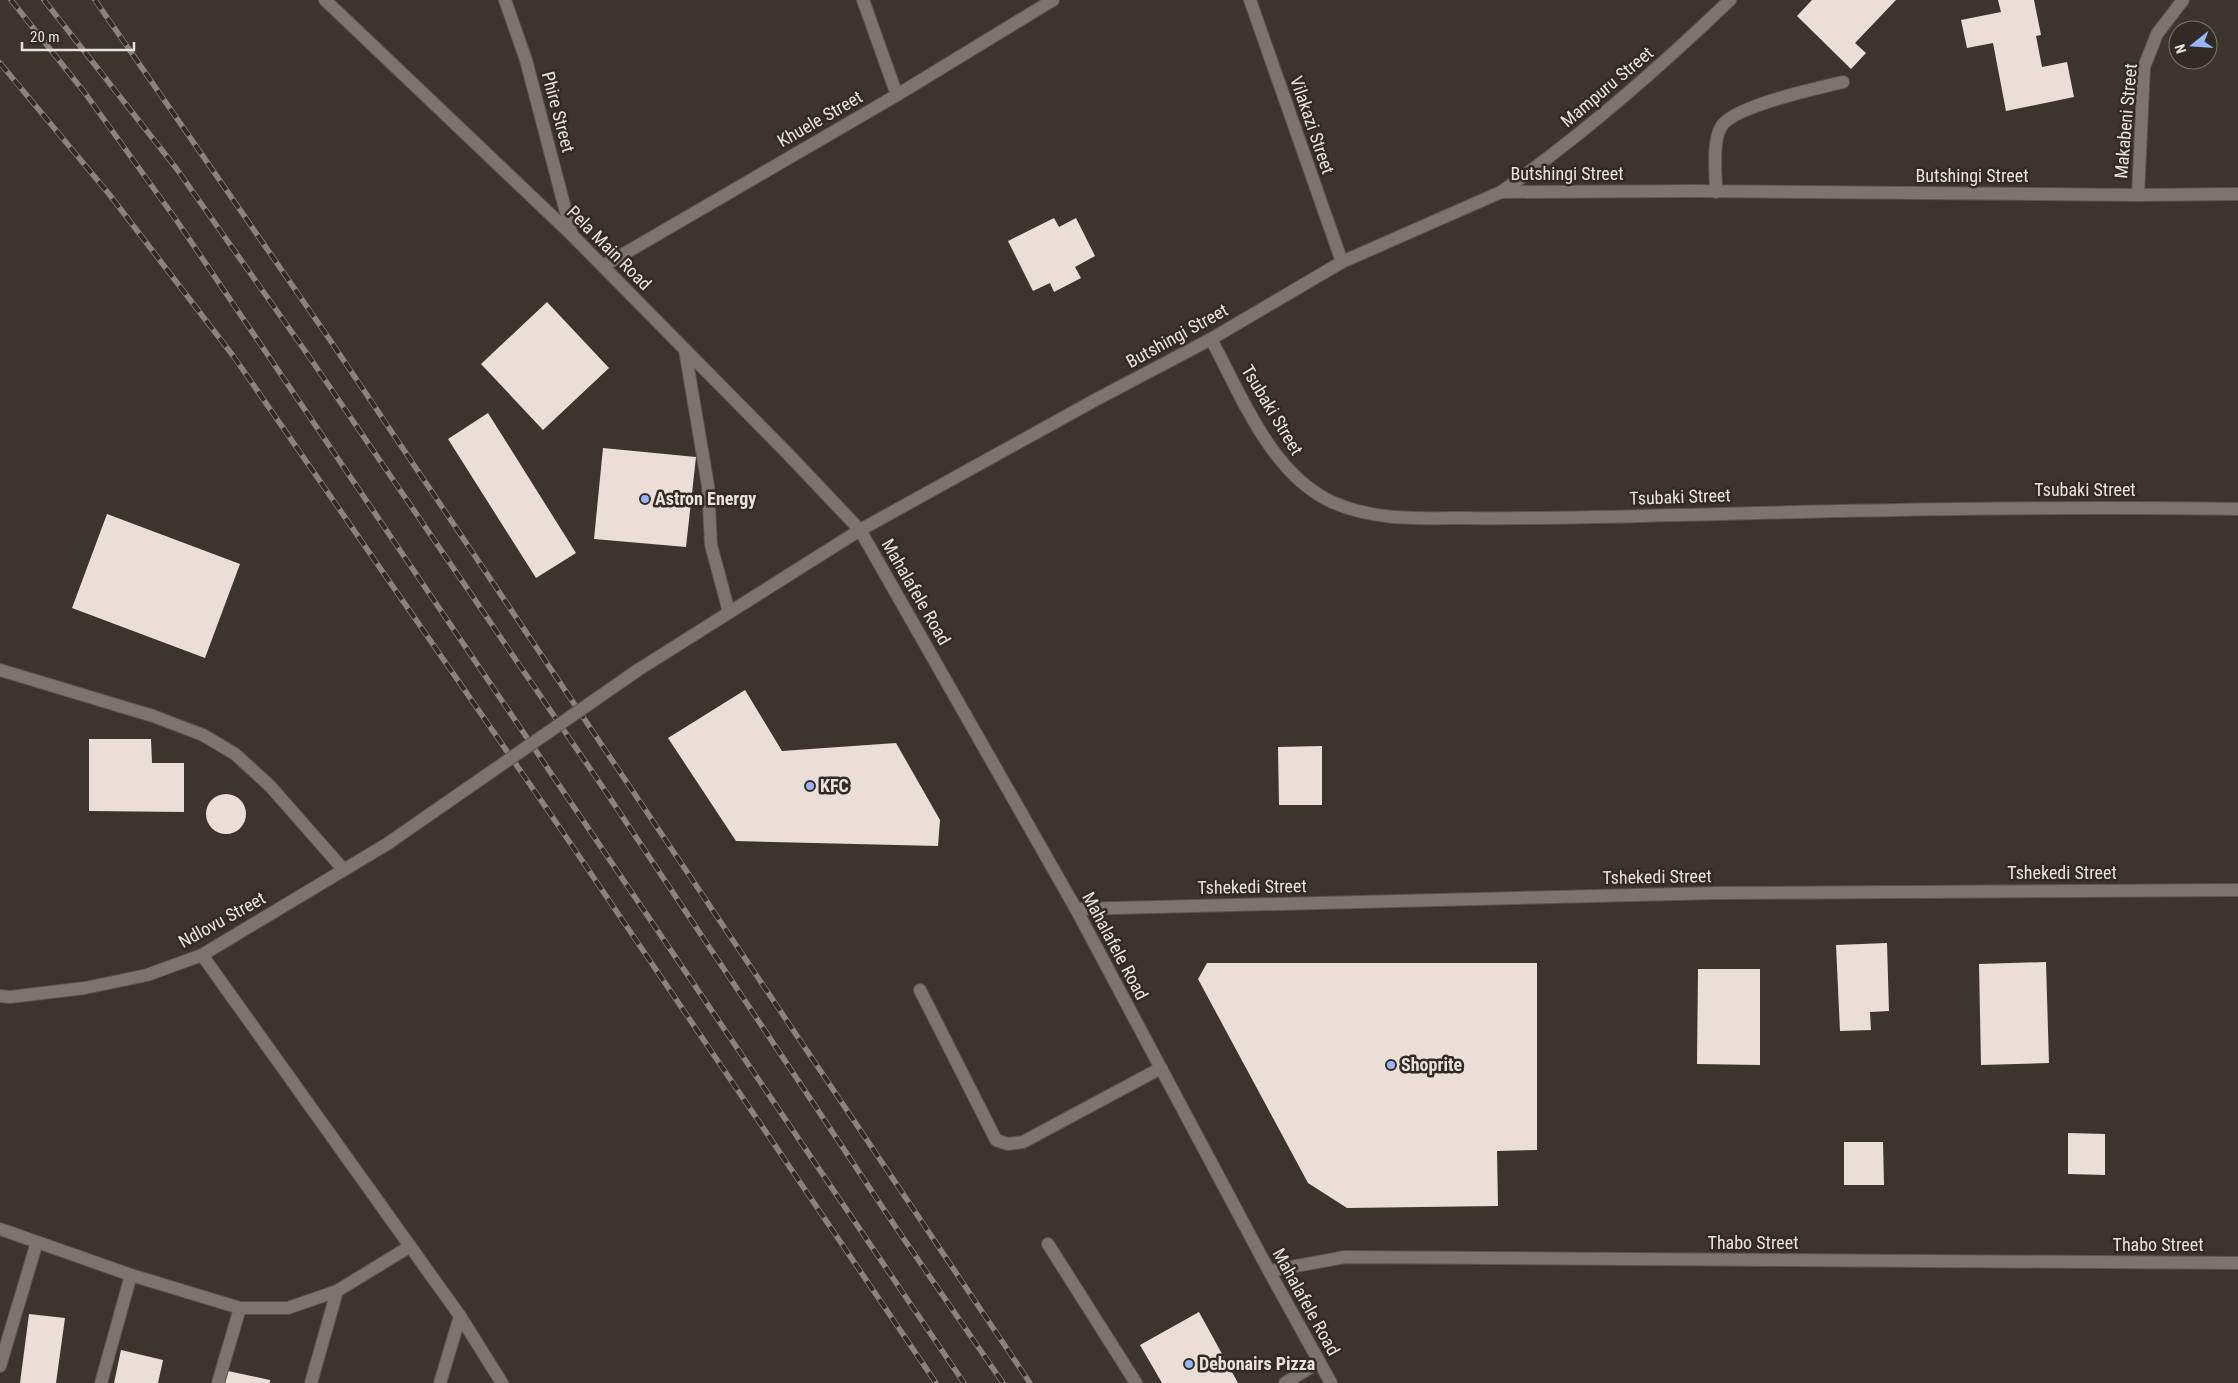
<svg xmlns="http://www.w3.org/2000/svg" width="2238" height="1383" font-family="'Roboto Condensed',sans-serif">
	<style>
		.building { fill: #ebded7 }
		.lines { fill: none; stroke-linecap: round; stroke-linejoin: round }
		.lane-casing { stroke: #5b534f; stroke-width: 14 }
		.street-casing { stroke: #5b534f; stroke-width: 14 }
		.secondary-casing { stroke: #5b534f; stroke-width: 14 }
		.lane { stroke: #7e736d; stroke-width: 12 }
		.street { stroke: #7e736d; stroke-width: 12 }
		.secondary { stroke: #7e736d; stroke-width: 12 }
		.rail-casing { stroke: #8b837e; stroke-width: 5.5 }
		.rail { stroke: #332a25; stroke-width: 4; stroke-dasharray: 11; stroke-linecap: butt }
		.secondary-bridge-casing { stroke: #5b534f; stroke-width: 14; stroke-linecap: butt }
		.secondary-bridge { stroke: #7e736d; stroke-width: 12 }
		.poi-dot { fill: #98b5fd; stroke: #332a25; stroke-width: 2 }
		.labels { text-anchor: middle; stroke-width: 5; stroke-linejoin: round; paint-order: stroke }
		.street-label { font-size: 18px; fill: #e9e3df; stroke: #332a25 }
		.poi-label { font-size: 18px; font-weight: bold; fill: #e9e3df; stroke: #332a25; text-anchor: start }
	</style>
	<rect width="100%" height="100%" fill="#3d342e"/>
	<path class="building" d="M1812 0H1896L1855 43 1866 53 1851 69 1797 16Z
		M1998 0H2034L2041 35 2036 36 2042 67 2067 62 2074 97 2006 111 1993 43 1967 48 1961 20 2001 12Z
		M1054 218 1059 227 1076 218 1095 256 1075 267 1081 278 1054 292 1050 283 1033 291 1008 241Z
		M547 302 609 368 543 430 481 364Z
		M488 413 576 553 536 578 448 439Z
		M603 448 696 457 686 547 594 539Z
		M107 514 240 564 205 658 72 608Z
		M745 690 782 751 896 743 940 820 938 846 736 841 668 738Z
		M89 739H151L152 763H184V812L89 811Z
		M1322 746V805H1279L1278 747Z
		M206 814a20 20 0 1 1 40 0a20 20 0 1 1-40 0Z
		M1887 943 1889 1011 1870 1012 1871 1030 1840 1031 1836 945Z
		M2046 962 2049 1063 1981 1065 1979 964Z
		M1207 963H1537V1150L1497 1151 1498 1206 1347 1208 1308 1183 1198 979Z
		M1698 969H1760V1065L1697 1064Z
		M2068 1133 2105 1134V1175L2068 1174Z
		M1844 1142H1883L1884 1185H1844Z
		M1199 1312 1238 1383H1162L1140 1345Z
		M29 1314 65 1318 56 1383H20Z
		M121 1350 163 1360 158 1383H114Z
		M228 1371 270 1380V1383H225Z"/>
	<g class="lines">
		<defs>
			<path id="lane" d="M1716 192C1716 174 1712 142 1721 127 1732 106 1819 88 1843 82
				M685 350 708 486 711 545 729 612
				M920 990 996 1140 1008 1144 1023 1142 1161 1068
				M1048 1244 1136 1383
				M0 1366 37 1242
				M101 1383 131 1275
				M218 1383 240 1308
				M311 1383 337 1291
				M440 1383 460 1316
				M1285 1383 1319 1362"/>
			<path id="street" d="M505 0 526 60 572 235
				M863 0 897 95
				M1501 192C1583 135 1658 69 1730 0
				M2138 195 2144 67 2157 34 2183 0
				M1342 262 1501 192 1693 191 2138 195 2238 194
				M603 266 897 95 1053 0
				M1211 339C1241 395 1271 474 1332 502 1374 521 1420 518 1465 518 1535 519 1607 517 1678 515 1864 510 2051 506 2238 509
				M0 670 153 716 203 735 235 754 270 786 343 869
				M1076 909 1717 893 2238 890
				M202 955 460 1316 502 1383
				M0 1229 131 1275 240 1308H288L337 1291 409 1247
				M1269 1271 1345 1257 2238 1263"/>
			<path id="secondary" d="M325 0 572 235 789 455 860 530 1076 909 1269 1271 1331 1383
				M638 670 860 530 1097 399 1211 339 1342 262 1250 0
				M0 996 10 997 85 988 147 975 202 955 387 844"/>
		</defs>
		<use href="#lane" class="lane-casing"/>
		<use href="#street" class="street-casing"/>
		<use href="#secondary" class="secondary-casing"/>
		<use href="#lane" class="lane"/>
		<use href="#street" class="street"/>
		<use href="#secondary" class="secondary"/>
		<defs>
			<path id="rail" d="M11 0 85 93 177 221 964 1383
				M44 0 176 168 308 355 606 792 897 1229 1003 1383
				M95 0 330 340 1030 1383
				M0 63 109 194 234 357 558 825 936 1383"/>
		</defs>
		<use href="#rail" class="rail-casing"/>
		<use href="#rail" class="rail"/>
		<defs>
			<path id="secondary-bridge" d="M387 844 638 670"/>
		</defs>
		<use href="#secondary-bridge" class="secondary-bridge-casing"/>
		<use href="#secondary-bridge" class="secondary-bridge"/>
	</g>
	<g class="poi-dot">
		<circle cx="645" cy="499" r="5"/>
		<circle cx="810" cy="786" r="5"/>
		<circle cx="1391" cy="1065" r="5"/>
		<circle cx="1189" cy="1364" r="5"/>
	</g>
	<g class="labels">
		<g class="street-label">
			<text transform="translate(1607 87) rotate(-40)" y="6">Mampuru Street</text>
			<text transform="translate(558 112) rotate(75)" y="6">Phire Street</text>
			<text transform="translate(820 119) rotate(-30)" y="6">Khuele Street</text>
			<text transform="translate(2126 121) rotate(-85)" y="6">Makabeni Street</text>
			<text transform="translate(1312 125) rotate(71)" y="6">Vilakazi Street</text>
			<text x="1567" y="180">Butshingi Street</text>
			<text x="1972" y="182">Butshingi Street</text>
			<text transform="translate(609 248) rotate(45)" y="6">Pela Main Road</text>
			<text transform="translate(1177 336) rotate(-29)" y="6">Butshingi Street</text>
			<text transform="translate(1272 410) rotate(59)" y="6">Tsubaki Street</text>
			<text x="2085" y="496">Tsubaki Street</text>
			<text transform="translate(1680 497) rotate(-2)" y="6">Tsubaki Street</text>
			<text transform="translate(916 592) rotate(60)" y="6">Mahalafele Road</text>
			<text x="2062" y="879">Tshekedi Street</text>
			<text transform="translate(1657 877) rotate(-1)" y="6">Tshekedi Street</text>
			<text transform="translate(1252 887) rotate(-1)" y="6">Tshekedi Street</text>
			<text transform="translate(222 920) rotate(-29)" y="6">Ndlovu Street</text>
			<text transform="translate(1115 946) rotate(62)" y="6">Mahalafele Road</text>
			<text x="1753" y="1249">Thabo Street</text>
			<text x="2158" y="1251">Thabo Street</text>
			<text transform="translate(1306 1302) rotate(61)" y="6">Mahalafele Road</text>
		</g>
		<g class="poi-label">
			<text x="655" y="505">Astron Energy</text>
			<text x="820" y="792">KFC</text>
			<text x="1401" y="1071">Shoprite</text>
			<text x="1199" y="1370">Debonairs Pizza</text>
		</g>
	</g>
	<g transform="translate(2193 45) rotate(253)"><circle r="24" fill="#332a25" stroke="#7c746f"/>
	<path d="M0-4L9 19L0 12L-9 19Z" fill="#98b5fd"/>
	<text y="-8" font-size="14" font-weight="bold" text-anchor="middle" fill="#e9e3df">N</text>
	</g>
	<path d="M22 42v8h112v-8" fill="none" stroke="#e9e3df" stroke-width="2.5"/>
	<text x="30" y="42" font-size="15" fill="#e9e3df" stroke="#332a25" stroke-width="4" paint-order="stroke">20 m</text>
</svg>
